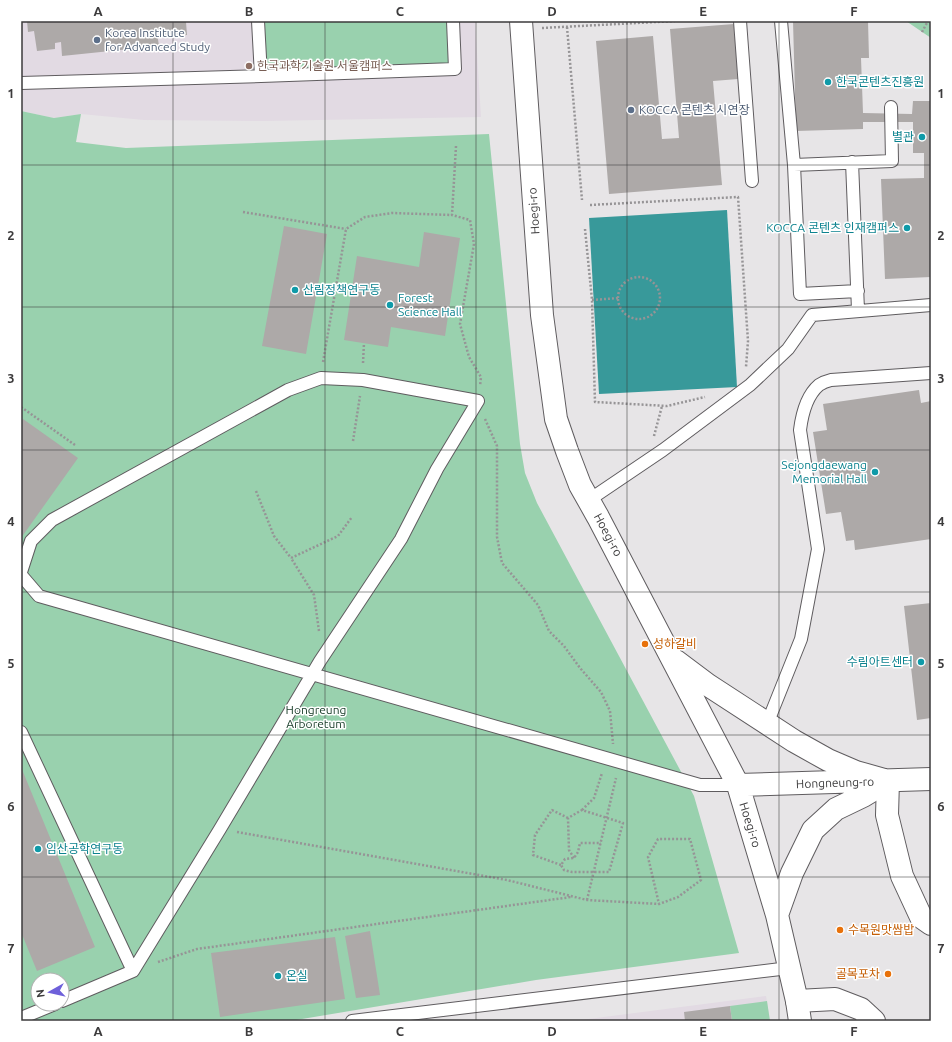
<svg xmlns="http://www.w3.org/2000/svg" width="952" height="1042" font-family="Ubuntu,'Noto Sans KR',sans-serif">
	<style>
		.built { fill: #e2dae3 }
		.green { fill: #99d1ae; fill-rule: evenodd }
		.water { fill: #38999a }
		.building { fill: #ada9a8 }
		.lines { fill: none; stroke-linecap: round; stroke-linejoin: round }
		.lane-casing { stroke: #5f5c5f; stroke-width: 14 }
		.street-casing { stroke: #5f5c5f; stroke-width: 24 }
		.secondary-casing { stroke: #5f5c5f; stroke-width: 24 }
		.path { stroke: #969496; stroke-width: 2.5; stroke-dasharray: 2 2; stroke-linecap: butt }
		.lane { stroke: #fff; stroke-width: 12 }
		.street { stroke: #fff; stroke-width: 22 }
		.secondary { stroke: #fff; stroke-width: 22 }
		.grid { fill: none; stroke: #3c3b3c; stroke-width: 1; stroke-opacity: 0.55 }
		.service-dot { fill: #5c6f8a; stroke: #fff; stroke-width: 1.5 }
		.education-dot { fill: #8d6e63; stroke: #fff; stroke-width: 1.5 }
		.culture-dot { fill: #0f9aa8; stroke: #fff; stroke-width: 1.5 }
		.food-dot { fill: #e8710a; stroke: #fff; stroke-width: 1.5 }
		.labels { text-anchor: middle; stroke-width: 3; stroke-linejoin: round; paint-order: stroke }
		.service-label { font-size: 12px; fill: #4e5e75; stroke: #fff; text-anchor: start }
		.education-label { font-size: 12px; fill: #785e54; stroke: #fff; text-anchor: start }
		.culture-label { font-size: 12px; fill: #0d838f; stroke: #fff; text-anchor: start }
		.street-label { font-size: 12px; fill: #3c3b3c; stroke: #fff }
		.food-label { font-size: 12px; fill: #c56008; stroke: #fff; text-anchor: start }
		.park-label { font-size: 12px; fill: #153a26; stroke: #fff }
		.neatline { fill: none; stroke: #3c3b3c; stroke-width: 1.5 }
		.grid-label { font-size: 13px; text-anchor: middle; font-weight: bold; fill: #3c3b3c }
	</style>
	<rect width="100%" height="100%" fill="#e7e5e7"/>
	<path class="built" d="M21 21H475L481 117 265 121 144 120 81 114 54 118 21 111Z
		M766 996 770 1021H573Z"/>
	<path class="green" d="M258 21H453L455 69 261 76Z
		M906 21H931V38Z
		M21 111 54 118 81 114 76 142 126 148 489 134 520 444 525 473 537 503 694 796 739 953 536 980 290 1021H21ZM38 980H62V1004H38Z
		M767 1001 770 1021H732L730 1006Z"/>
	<path class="water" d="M727 210 737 387 599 394 589 218Z"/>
	<path class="building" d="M27 21H180V22H186L187 35 165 37V32L157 33 159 46 62 56 61 42 55 43V49L37 51 34 31 28 32Z
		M793 21H868L869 58H861L863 113 912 114 913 101H931V277L885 279 881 179 924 178V153H913V122H863V129L796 131Z
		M734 24 738 79 713 81 722 185 609 194 596 41 653 36 662 139 679 138 670 29Z
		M284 226 327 234 306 354 262 346Z
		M424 232 460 238 445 336 391 327 388 347 344 340 357 256 419 267Z
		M919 390 921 403 931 401V539L855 550 854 540 846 541 841 512 826 514 813 432 827 430 823 404Z
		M23 419 78 458 21 538V423Z
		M931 603V718L917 720 904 606Z
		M21 767 95 947 37 971 21 932Z
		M370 931 380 995 356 998 345 936Z
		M335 937 345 999 220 1017 211 953Z
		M730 1006 732 1021H685L684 1012Z"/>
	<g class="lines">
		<defs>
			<path id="lane" d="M258 21 261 76
				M740 21 752 181
				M781 21 794 165
				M21 83 261 76 455 69 453 21
				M852 162 858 310
				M858 291 800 294 794 165 892 161 891 107
				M589 500 663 450 750 385 788 349 812 315 931 305
				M21 572 31 541 52 520 288 390 321 378 363 380 478 401 437 469 401 539 320 661 220 829 133 971 21 732
				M21 575 39 596 700 785H738
				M767 724 801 639 818 549 800 430C802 414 806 396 819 385 822 383 827 381 831 380L931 373
				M62 1001 133 971
				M21 1018 55 1004
				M352 1021 789 968"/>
			<path id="street" d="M888 781 887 815 902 876 921 917 931 924
				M797 1001 835 999 861 1009 874 1021"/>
			<path id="secondary" d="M521 21 542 315 556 419 567 451 580 485 598 517 738 785 777 915 797 1001 800 1021
				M676 661 708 685 794 741 828 760 856 772 888 781
				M738 785 931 779
				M777 915 792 873 813 830 836 809 863 796 886 782"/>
		</defs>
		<use href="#lane" class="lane-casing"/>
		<use href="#street" class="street-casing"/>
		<use href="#secondary" class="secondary-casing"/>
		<path class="path" d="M567 27 582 200
			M542 28 675 21
			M922 32 928 21
			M456 146 452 215 470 220 474 244 460 324 469 357 481 377 480 386
			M590 205 738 197 748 341 746 367
			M243 212 346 229
			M585 229 592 300 595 402 667 406 705 397
			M618 298a21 21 0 1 1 42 0a21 21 0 1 1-42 0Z
			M592 300 619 298
			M323 362 346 229 365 217 392 213 452 215
			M363 363 364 343
			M21 407 75 445
			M485 419 497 446V537L502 563 538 605 549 631 564 646 580 668 601 692 610 711 613 744
			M654 436 662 406
			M353 441 360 396
			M256 491 274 536 291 558
			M319 631 314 595 291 558 338 536 352 517
			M582 810 594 798 602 773
			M237 832 507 880 587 900 659 904 678 897 701 880 690 839H658L648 857 659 904
			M574 858 569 850 568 818 582 810 623 823 609 872H572L564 870 561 865 565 859 574 858 578 852 580 843H601
			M561 865 533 855 535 835 552 810 568 818
			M587 900 616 778
			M158 962 197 949 571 897"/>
		<use href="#lane" class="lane"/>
		<use href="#street" class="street"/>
		<use href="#secondary" class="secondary"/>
	</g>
	<path class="grid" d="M173 21V1021M325 21V1021M476 21V1021M627 21V1021M779 21V1021M21 165H931M21 307H931M21 450H931M21 592H931M21 735H931M21 877H931"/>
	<g class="service-dot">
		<circle cx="97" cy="40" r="4"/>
		<circle cx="631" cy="110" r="4"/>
	</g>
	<circle class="education-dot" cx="249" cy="66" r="4"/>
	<g class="culture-dot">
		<circle cx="828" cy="82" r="4"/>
		<circle cx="922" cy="137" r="4"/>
		<circle cx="907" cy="228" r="4"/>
		<circle cx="295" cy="290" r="4"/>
		<circle cx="390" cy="305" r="4"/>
		<circle cx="875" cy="472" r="4"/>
		<circle cx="921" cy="662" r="4"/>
		<circle cx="38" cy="849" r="4"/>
		<circle cx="278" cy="976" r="4"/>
	</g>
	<g class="food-dot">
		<circle cx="645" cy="644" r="4"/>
		<circle cx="840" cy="930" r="4"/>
		<circle cx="888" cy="974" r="4"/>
	</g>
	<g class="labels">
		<g class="service-label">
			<text x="105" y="37">Korea Institute<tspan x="105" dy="14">for Advanced Study</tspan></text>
			<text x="639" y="114">KOCCA 콘텐츠 시연장</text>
		</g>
		<g class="education-label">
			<text x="257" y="70">한국과학기술원 서울캠퍼스</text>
		</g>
		<g class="culture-label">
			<text x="836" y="86">한국콘텐츠진흥원</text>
			<text x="914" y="141" text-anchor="end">별관</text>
			<text x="899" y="232" text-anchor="end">KOCCA 콘텐츠 인재캠퍼스</text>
			<text x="303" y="294">산림정책연구동</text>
			<text x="398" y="302">Forest<tspan x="398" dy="14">Science Hall</tspan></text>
			<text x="867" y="469" text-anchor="end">Sejongdaewang<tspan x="867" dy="14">Memorial Hall</tspan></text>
			<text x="913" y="666" text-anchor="end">수림아트센터</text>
			<text x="46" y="853">임산공학연구동</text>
			<text x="286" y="980">온실</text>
		</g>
		<g class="street-label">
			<text transform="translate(534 211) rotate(-94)" y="4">Hoegi-ro</text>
			<text transform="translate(608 535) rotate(62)" y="4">Hoegi-ro</text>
			<text transform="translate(835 783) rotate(-2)" y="4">Hongneung-ro</text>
			<text transform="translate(750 825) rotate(73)" y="4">Hoegi-ro</text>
		</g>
		<g class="food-label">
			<text x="653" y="648">성하갈비</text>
			<text x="848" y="934">수목원맛쌈밥</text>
			<text x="880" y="978" text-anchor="end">골목포차</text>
		</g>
		<g class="park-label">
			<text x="316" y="714">Hongreung<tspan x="316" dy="14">Arboretum</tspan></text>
		</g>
	</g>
	<rect width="952" height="1042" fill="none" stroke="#ffffff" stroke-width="44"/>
	<g transform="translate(50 992) rotate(262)"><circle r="19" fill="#ffffff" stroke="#b1b1b1"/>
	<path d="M0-3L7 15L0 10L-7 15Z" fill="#6e60da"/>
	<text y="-6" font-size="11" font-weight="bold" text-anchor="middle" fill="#3c3b3c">N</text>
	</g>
	<rect x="22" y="22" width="908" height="998" class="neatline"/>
	<g class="grid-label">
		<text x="98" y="16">A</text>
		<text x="249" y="16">B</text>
		<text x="400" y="16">C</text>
		<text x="552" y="16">D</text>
		<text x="703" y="16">E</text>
		<text x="854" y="16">F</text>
		<text x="11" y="98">1</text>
		<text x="941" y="98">1</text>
		<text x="11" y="240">2</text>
		<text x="941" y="240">2</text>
		<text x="11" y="383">3</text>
		<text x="941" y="383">3</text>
		<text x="11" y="526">4</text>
		<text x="941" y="526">4</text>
		<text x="11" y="668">5</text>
		<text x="941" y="668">5</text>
		<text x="11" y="811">6</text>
		<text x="941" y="811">6</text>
		<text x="11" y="953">7</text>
		<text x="941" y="953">7</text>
		<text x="98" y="1036">A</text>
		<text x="249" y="1036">B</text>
		<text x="400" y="1036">C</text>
		<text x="552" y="1036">D</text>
		<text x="703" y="1036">E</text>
		<text x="854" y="1036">F</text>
	</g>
</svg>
